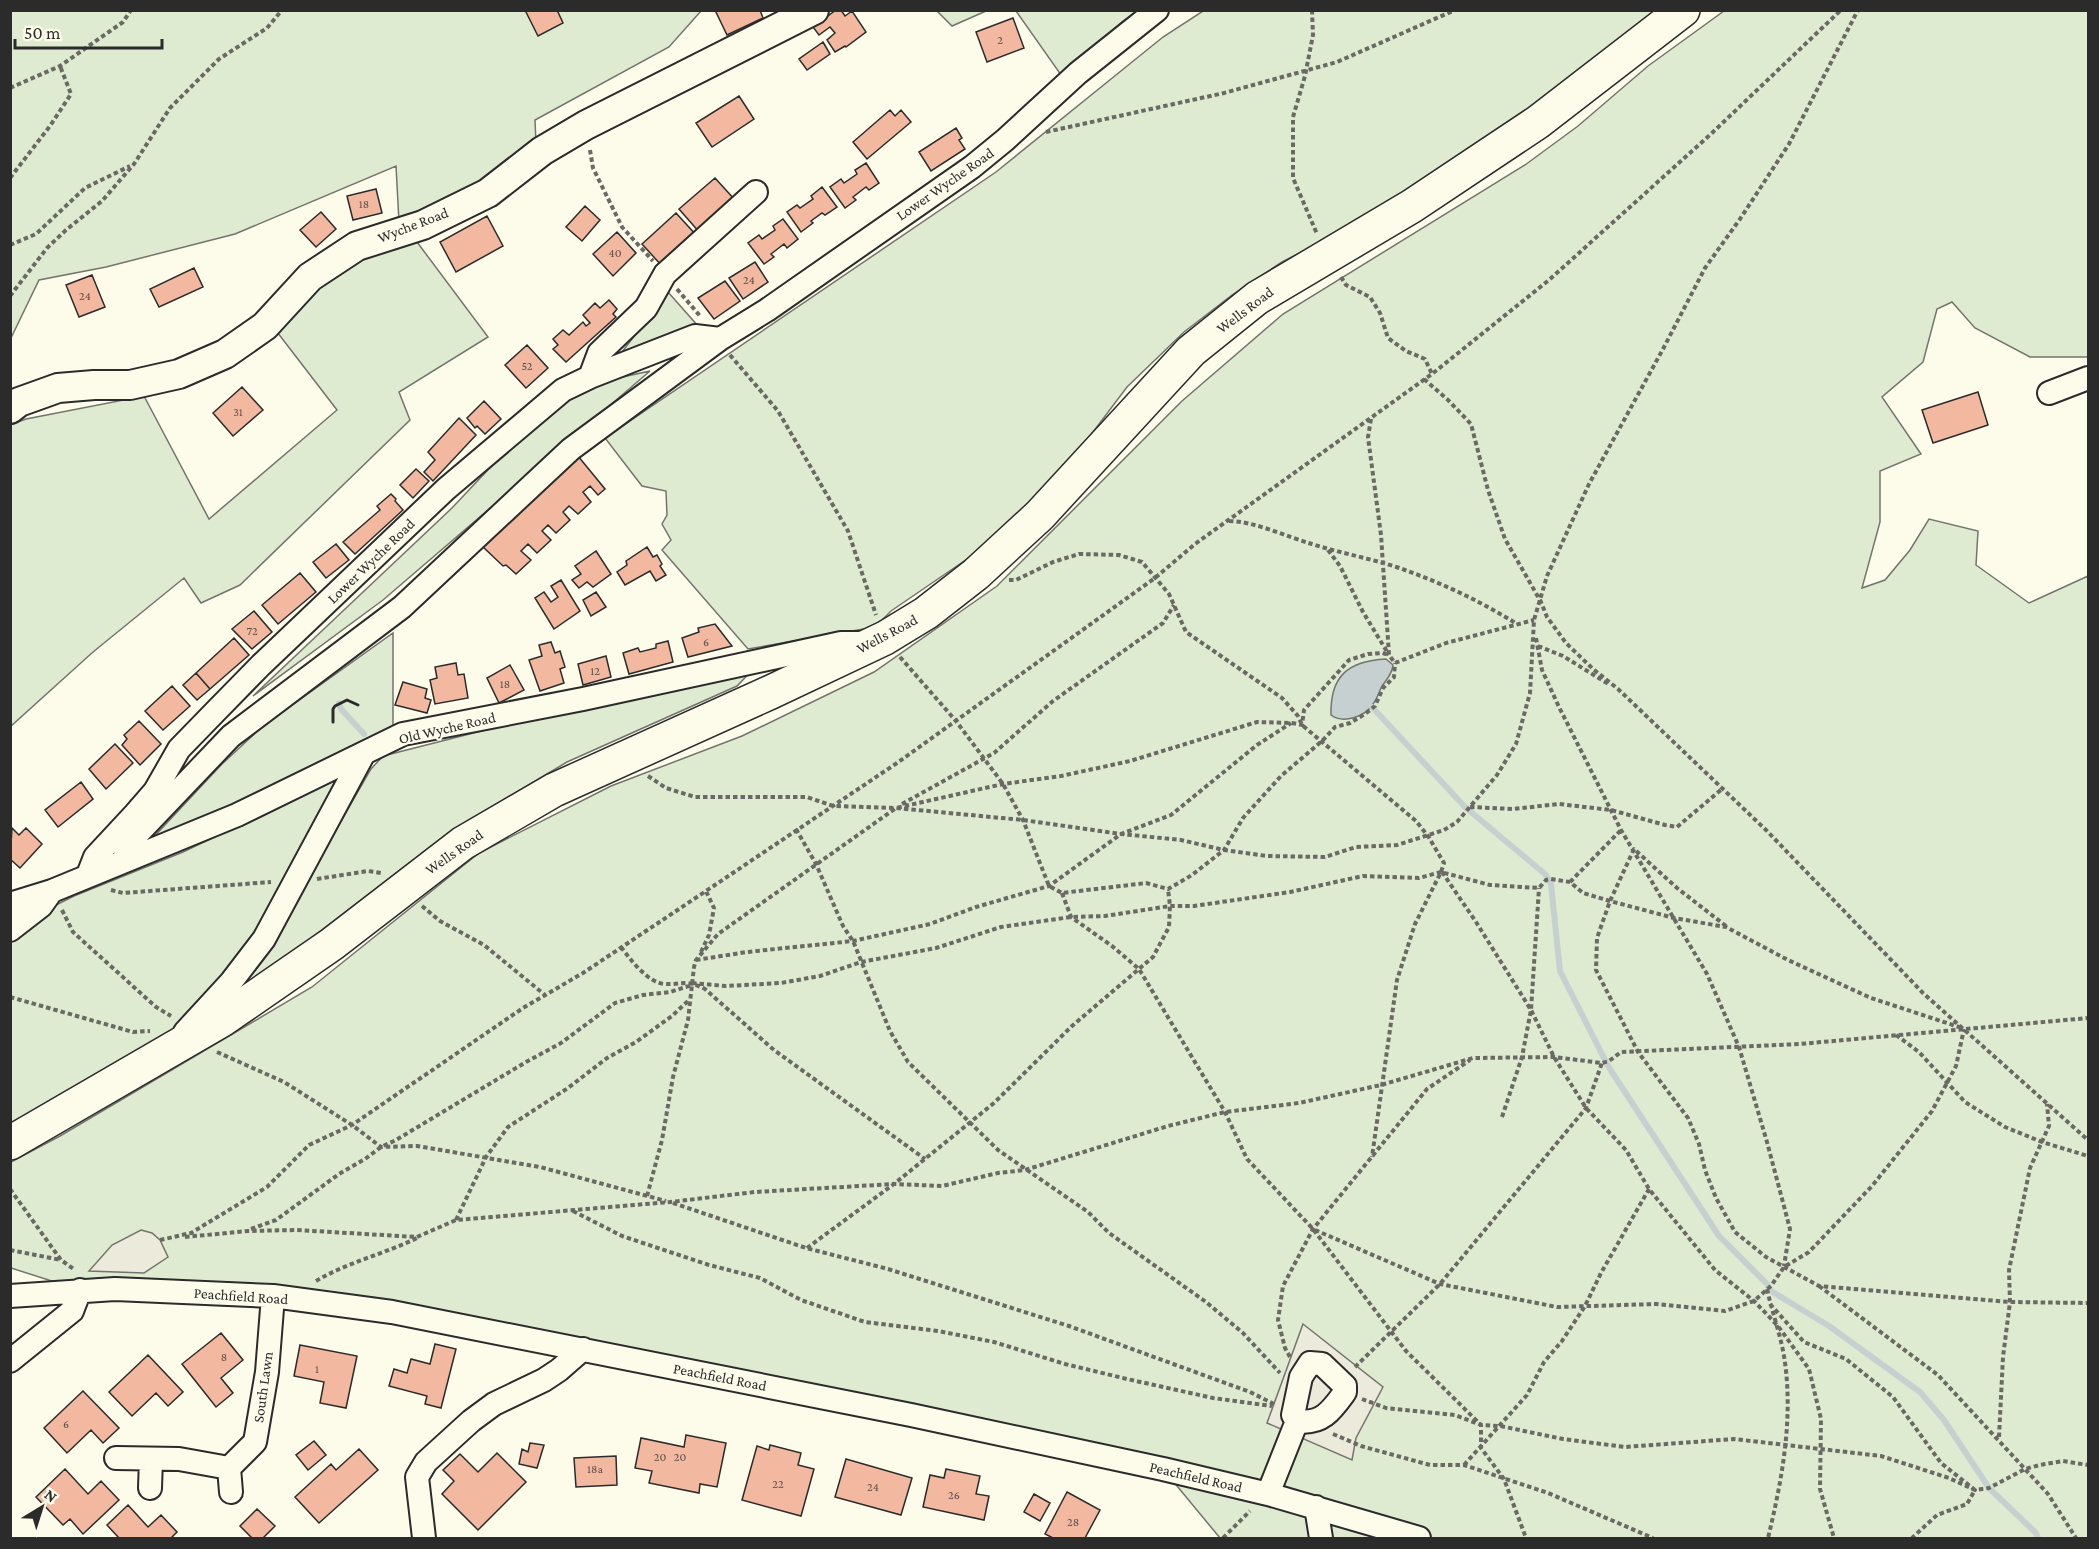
<svg xmlns="http://www.w3.org/2000/svg" width="2099" height="1549" font-family="'Crimson Pro',serif">
	<style>
		.green { fill: #deebd1; stroke: #74746e; stroke-width: 1.5 }
		.parking { fill: #eceadb; stroke: #74746e; stroke-width: 1.5 }
		.water { fill: #c7d0d0; stroke: #74746e; stroke-width: 1.5 }
		.lines { fill: none; stroke-linecap: round; stroke-linejoin: round }
		.stream { stroke: #c7d0d0; stroke-width: 6 }
		.building { fill: #f2b8a0; stroke: #2b2b2b; stroke-width: 1.5 }
		.minor-casing { stroke: #2b2b2b; stroke-width: 26 }
		.major-casing { stroke: #2b2b2b; stroke-width: 32 }
		.highway-casing { stroke: #2b2b2b; stroke-width: 36 }
		.path { stroke: #6a6964; stroke-width: 4; stroke-dasharray: 4.5 3; stroke-linecap: butt }
		.minor { stroke: #fdfbea; stroke-width: 22 }
		.major { stroke: #fdfbea; stroke-width: 28 }
		.highway { stroke: #fdfbea; stroke-width: 33 }
		.wall { stroke: #2b2b2b; stroke-width: 3 }
		.labels { text-anchor: middle; stroke-width: 4.5; stroke-linejoin: round; paint-order: stroke }
		.number-label { font-size: 12px; fill: #5d4e48 }
		.street-label { font-size: 15px; fill: #2b2b2b; stroke: #fdfbea }
	</style>
	<rect width="100%" height="100%" fill="#fdfbea"/>
	<path class="green" d="M11 11H701L669 47 535 120 536 144 477 188 399 222 396 166 235 234 106 267 39 280 11 338Z
		M937 11H986L952 26Z
		M1016 11H1138L1123 21 1061 75Z
		M1203 11H1657L1479 148 1321 242 1282 262 1232 295 1184 332 1127 387 1050 489 992 542 891 611 875 627 748 649 662 550 671 540 662 524 667 515 666 491 642 486 605 438 996 172 1163 37Z
		M1724 11H2088V357H2030L1975 328 1952 302 1937 309 1923 362 1882 397 1921 454 1880 471V522L1862 588 1885 580 1910 550 1929 519 1978 531 1976 565 2029 603 2088 576V1538H1220L1163 1469 392 1312 80 1290 11 1268V1162L60 1136 312 987 479 853 611 786 742 736 874 672 997 586 1182 401 1283 314 1525 165 1578 126 1648 66Z
		M417 242 488 337 399 392 410 420 240 585 201 603 184 578 93 652 11 726 10 425 26 419 144 396 209 519 337 410 274 328 327 268Z
		M668 292 698 326 622 352Z
		M650 371 383 600 253 696 452 508 563 390Z
		M393 633V728L311 773 150 841 222 764 263 726Z
		M762 660 737 686 567 762 448 833 210 1016 268 948 371 769 383 756Z
		M336 779 294 870 258 935 169 1041 11 1129V940L48 909 74 896 183 852Z"/>
	<path class="parking" d="M141 1230 152 1233 160 1240 168 1257 144 1273 89 1271 112 1245Z
		M1303 1324 1383 1387 1356 1438 1352 1460 1267 1423Z"/>
	<path class="water" d="M1386 659 1393 665C1392 674 1387 679 1382 686 1379 692 1377 699 1373 704 1365 717 1343 724 1331 715 1330 676 1348 661 1386 659Z"/>
	<g class="lines">
		<path class="stream" d="M339 703 341 709 364 734
			M1372 707 1465 807 1545 874 1551 884 1560 971 1608 1066 1719 1236 1767 1284 1771 1291 1829 1326 1920 1392 1944 1420 1989 1488 2036 1533 2038 1538"/>
	</g>
	<path class="building" d="M525 10H557L563 23 538 36Z
		M715 10H760L763 18 727 35Z
		M836 10H841L845 16 852 11 866 32 846 47 845 46 835 52 827 40 835 33 830 27 819 35 813 27Z
		M1013 18 1024 48 987 62 976 32Z
		M823 42 830 54 807 70 799 59Z
		M739 96 754 119 712 147 696 123Z
		M890 110 895 116 901 110 911 122 867 159 853 142Z
		M956 128 962 138 959 140 965 149 931 171 919 152Z
		M866 163 879 183 869 190 866 187 853 197 856 200 845 208 830 187 841 179 844 183 857 174 855 170Z
		M715 178 735 200 700 233 679 209Z
		M822 187 837 207 825 215 822 213 811 221 813 223 801 232 787 212 797 205 800 208 813 199 811 196Z
		M376 189 382 213 353 220 347 196Z
		M585 206 600 220 582 241 566 227Z
		M321 212 336 229 316 247 300 230Z
		M676 213 697 236 662 266 642 244Z
		M487 216 503 246 456 272 440 242Z
		M783 219 798 239 787 248 784 244 771 254 774 257 764 264 748 243 759 235 762 239 775 230 773 226Z
		M617 232 636 253 613 276 593 254Z
		M755 262 768 282 743 299 729 278Z
		M194 268 203 287 159 307 150 289Z
		M92 275 105 307 79 317 66 285Z
		M725 281 740 301 714 319 698 298Z
		M609 300 617 309 613 314 616 317 566 362 553 349 558 345 553 339 563 330 569 335 583 322 586 326 590 323 583 315 595 303 600 308Z
		M527 345 548 368 526 388 505 365Z
		M242 387 263 410 233 436 213 413Z
		M1978 392 1988 425 1933 443 1922 410Z
		M484 401 501 419 485 434 477 426 475 428 467 418Z
		M459 418 476 435 433 481 424 472 435 460 428 452Z
		M578 456 605 489 598 495 590 486 583 492 591 502 578 514 569 506 563 512 570 520 556 533 548 525 542 531 551 540 537 553 528 544 521 551 531 560 516 574 506 565 503 566 482 546Z
		M416 469 429 481 413 498 400 485Z
		M391 494 396 499 395 501 403 510 355 554 343 542 380 510 377 506Z
		M336 544 349 560 326 578 313 562Z
		M647 547 653 557 657 555 662 564 660 566 666 575 656 581 650 571 625 585 617 572 627 565 626 561Z
		M596 551 611 574 593 587 587 582 579 588 572 580 581 574 575 566Z
		M300 573 316 592 278 624 262 605Z
		M561 580 580 611 554 629 535 598 544 592 551 602 558 597 551 586Z
		M596 592 606 607 591 616 583 600Z
		M254 611 272 632 252 649 232 629Z
		M715 624 732 646 688 657 682 638 699 632 698 628Z
		M234 638 249 655 210 689 196 673Z
		M668 641 673 662 629 674 623 653 638 648 640 652 656 648V644Z
		M551 642 555 653 560 651 565 667 560 669 564 683 540 691 529 660 542 656 539 645Z
		M606 656 611 677 583 685 578 664Z
		M456 663 458 675 464 674 468 698 435 704 430 680 437 678 435 667Z
		M510 665 524 690 499 703 487 678Z
		M196 673 210 689 197 700 183 685Z
		M403 682 427 689 425 698 431 700 427 713 395 705Z
		M172 686 190 706 163 730 145 711Z
		M139 721 161 744 140 765 122 745 127 739 124 735Z
		M115 744 133 763 106 789 89 769Z
		M81 782 93 799 58 827 45 810Z
		M12 828 19 835 26 828 42 844 20 868 10 859Z
		M221 1333 243 1360 221 1378 233 1393 216 1407 182 1364Z
		M435 1344 456 1349 441 1408 425 1404 427 1396 389 1386 394 1369 407 1373 411 1359 430 1364Z
		M300 1345 357 1356 346 1408 320 1403 324 1382 294 1376Z
		M148 1355 183 1392 168 1406 156 1393 132 1416 109 1392Z
		M83 1391 119 1428 103 1443 91 1430 67 1453 44 1428Z
		M686 1435 726 1443 717 1487 700 1484 699 1493 649 1483 652 1471 635 1468 641 1438 684 1447Z
		M314 1441 326 1455 308 1470 296 1455Z
		M530 1443 544 1445 537 1468 519 1464 522 1449 528 1452Z
		M770 1445 801 1453 798 1465 814 1469 801 1516 742 1500 757 1446 769 1450Z
		M359 1449 378 1470 319 1523 295 1497 331 1464 336 1470Z
		M497 1453 526 1482 478 1530 442 1494 454 1481 443 1470 460 1454 478 1472Z
		M616 1456 617 1485 576 1487 574 1458Z
		M846 1459 912 1478 901 1515 835 1497Z
		M65 1469 88 1494 101 1481 119 1500 83 1534 70 1519 63 1525 36 1497Z
		M946 1469 980 1476 976 1494 989 1496 984 1520 923 1507 930 1475 944 1478Z
		M1067 1492 1100 1510 1085 1538H1053L1045 1534Z
		M1034 1494 1050 1503 1040 1521 1024 1512Z
		M128 1505 148 1527 161 1515 177 1532 171 1538H119L107 1525Z
		M257 1509 275 1526 263 1538H252L240 1526Z"/>
	<g class="lines">
		<defs>
			<path id="minor" d="M590 377 599 353 646 308 665 274 756 192
				M2049 393 2088 378
				M124 861 127 845 231 736 402 607 571 449 720 339
				M88 875 95 857 135 814 155 791 179 749 214 713 261 665 446 489 563 390 590 377 695 336 720 339 767 310 972 167 1005 140 1078 73 1157 10
				M10 904 52 891 237 815 403 734 583 699 841 643H858
				M10 930 41 906 51 892
				M185 1032 231 982 264 939 363 755
				M10 1296 115 1289 273 1296 392 1312 911 1415 1163 1469 1268 1494 1419 1538
				M10 1361 72 1311 80 1290
				M116 1458 179 1459 229 1468 255 1442 267 1372 273 1296
				M229 1468 231 1492
				M150 1488 151 1459
				M1268 1494 1297 1421 1293 1415 1301 1377 1310 1363 1322 1364 1345 1386V1392C1332 1410 1322 1425 1297 1421
				M1316 1507 1321 1538
				M424 1538 417 1477 426 1462 471 1421 494 1404 544 1380 559 1370 583 1349"/>
			<path id="major" d="M10 409 19 402 58 388 94 385H130L179 374 225 354 265 326 310 277 357 246 423 225 488 193 542 151 586 125 814 10"/>
			<path id="highway" d="M10 1143 222 1020 332 944 463 843 554 790 771 692 885 638 926 613 976 574 1040 515 1191 351 1257 298 1412 206 1538 122 1683 10"/>
		</defs>
		<use href="#minor" class="minor-casing"/>
		<use href="#major" class="major-casing"/>
		<use href="#highway" class="highway-casing"/>
		<path class="path" d="M1312 10 1313 35 1305 76 1293 117V178L1317 234
			M10 88 60 66 123 22 131 10
			M1046 132 1224 93 1337 62 1455 10
			M590 150 593 168 622 227 653 261
			M10 178 50 126 71 94 60 66
			M10 245 36 234 85 188 130 166
			M1341 277 1346 285 1370 297 1380 313 1388 338 1406 351 1425 359 1432 374
			M677 289 700 316
			M10 296 47 248 66 230 102 201 134 164 170 108 219 59 267 28 282 10
			M730 355 778 411 848 531 876 615
			M1424 379 1448 400 1471 424 1488 490 1505 539 1541 602 1547 617 1566 643 1593 669 1618 689 1767 831 1923 993 2088 1140
			M1371 419 1368 437 1381 535 1389 655 1395 663 1446 643 1534 620
			M1229 521C1254 521 1287 537 1312 544 1343 554 1375 559 1405 570 1444 584 1482 602 1517 624
			M1328 550 1340 566 1363 612 1389 655
			M1009 580H1016L1053 562 1079 554 1119 555 1142 562 1169 594 1186 632 1282 698 1298 716 1302 725 1416 821 1428 836 1444 863 1441 872 1415 924 1397 980 1372 1157
			M1536 638 1542 670 1559 707 1621 830 1707 974 1739 1047 1767 1142 1790 1229 1784 1266
			M1538 646 1563 656 1610 685
			M900 657 956 721 1003 784 1023 820 1049 886 1062 893 1146 883 1168 889 1192 875 1224 850 1243 818 1281 776 1322 741 1335 727 1350 723 1365 714 1375 706 1383 688 1394 677 1395 663
			M648 776 666 788 695 797H807L833 806 896 808 1023 820 1121 834 1181 840 1224 850 1267 856 1325 857 1356 847 1397 845 1444 830 1457 822 1497 775 1516 744 1530 693 1534 620 1547 576 1589 484 1663 349 1705 268 1740 219 1789 144 1858 10
			M902 804 994 753 1053 701 1163 623 1174 605
			M1470 807 1513 809 1559 804 1611 810 1665 825 1677 827 1722 789
			M796 829 816 864 843 926 853 941 890 1031 908 1062 998 1150 1088 1212 1109 1233 1206 1302 1243 1333 1280 1373
			M1442 872 1476 922 1531 1010 1554 1057 1586 1108 1626 1150 1649 1189 1715 1270 1754 1301 1778 1326 1809 1369 1821 1419 1820 1489 1834 1538
			M317 879 368 871 381 873
			M1570 882 1621 830
			M111 890 123 893 271 882
			M1062 893 1071 917 1112 946 1139 969 1225 1112 1247 1159 1313 1229 1406 1351 1481 1425V1448L1504 1479 1526 1538
			M422 906 440 921 484 945 545 995
			M62 910 73 932 156 1007 171 1016
			M1726 926 1677 888 1634 849 1610 901 1597 938 1596 970 1638 1052 1688 1118 1699 1144 1705 1170 1716 1198 1735 1232 1766 1257 1819 1286 2010 1302 2088 1303
			M621 947C630 959 647 982 664 984 683 985 685 979 705 989L774 1050 925 1159
			M701 952 709 935 714 908 706 891
			M696 960 747 952 853 941 930 924 976 907 1049 886 1121 834 1171 815 1257 745 1291 723
			M692 983 726 986 781 983 820 976 861 962 936 948 1001 927 1071 917 1105 916 1170 906H1194L1290 892 1363 876 1419 878 1441 872 1490 885 1539 888 1546 880 1551 879 1570 882 1583 893 1610 901 1674 918 1726 927 1788 960 1871 998 1962 1028
			M10 997 133 1032 150 1031
			M1896 1035 1919 1052 1965 1102 2005 1127 2042 1142 2088 1156
			M217 1052 284 1082 352 1125 381 1147 417 1146 540 1167 666 1201
			M1502 1117 1522 1057 1531 1010 1539 888
			M10 1189 61 1260 75 1270
			M647 1196 662 1140 673 1077 688 1020 694 967 696 960 718 934 896 808 1003 784 1061 776 1130 761 1257 722 1292 723 1302 725 1304 710 1349 660 1368 654 1382 653 1389 655
			M673 1203 806 1248 888 1269 1069 1326 1250 1392 1274 1404
			M573 1211 622 1236 709 1265 760 1278 801 1300 865 1322 938 1331 994 1342 1065 1364 1127 1379 1213 1398 1272 1406
			M456 1220 486 1157 508 1127 568 1088 607 1058 636 1042 672 1016 690 999
			M251 1229 276 1220 339 1174 365 1159 381 1147 396 1140 526 1062 561 1043 615 1003 643 995 670 992 692 985
			M1315 1230 1440 1284 1557 1307 1656 1304 1725 1311 1754 1301 1771 1286 1784 1267 1809 1252 1872 1186 1932 1111 1956 1066 1964 1029
			M185 1237 248 1231 297 1230 417 1237 456 1220 670 1202 755 1192 894 1184 942 1186 998 1173 1025 1170 1168 1126 1225 1112 1299 1103 1381 1085 1473 1058 1554 1057 1602 1063 1609 1061 1621 1052 1800 1044 2088 1018
			M160 1240 191 1233 267 1187 309 1145 352 1125 523 1008 583 973 706 891 897 763 1155 578 1195 544 1432 374 1549 280 1712 133 1841 10
			M807 1248 894 1184 994 1103 1072 1026 1153 957 1169 927 1170 906 1168 889
			M10 1250 61 1260
			M316 1281C348 1262 384 1254 417 1238
			M1819 1286 1938 1375 2048 1494 2076 1538
			M1767 1289C1772 1312 1780 1333 1784 1356 1794 1417 1782 1480 1768 1538
			M1770 1304 1804 1342 1846 1359 1893 1397 1941 1463 1975 1490 1967 1504 1937 1515 1912 1538
			M1290 1357 1285 1348 1278 1320 1283 1286 1313 1229 1427 1089 1470 1060
			M1355 1367 1440 1284 1586 1108 1602 1063
			M1362 1399 1386 1408 1455 1415 1481 1425 1500 1426 1563 1439 1625 1447 1734 1439 1881 1456 1949 1478 1975 1490 1989 1488 2025 1469 2040 1465 2063 1461 2088 1465
			M1333 1434 1361 1446 1430 1465H1464L1548 1493 1653 1538
			M1999 1437 2003 1357 2010 1302 2009 1270 2030 1168 2049 1126 2047 1104
			M1464 1465 1527 1395 1544 1362 1562 1341 1585 1306 1601 1273 1649 1189
			M1223 1538 1250 1511"/>
		<use href="#minor" class="minor"/>
		<use href="#major" class="major"/>
		<use href="#highway" class="highway"/>
		<path class="wall" d="M333 722V709L335 706 347 700 358 705"/>
	</g>
	<g class="labels">
		<g class="number-label">
			<text x="1000" y="44">2</text>
			<text x="364" y="208">18</text>
			<text x="615" y="257">40</text>
			<text x="749" y="284">24</text>
			<text x="85" y="300">24</text>
			<text x="527" y="370">52</text>
			<text x="238" y="416">31</text>
			<text x="252" y="635">72</text>
			<text x="706" y="646">6</text>
			<text x="595" y="675">12</text>
			<text x="505" y="688">18</text>
			<text x="224" y="1361">8</text>
			<text x="317" y="1373">1</text>
			<text x="66" y="1428">6</text>
			<text x="660" y="1461">20</text>
			<text x="680" y="1461">20</text>
			<text x="595" y="1473">18a</text>
			<text x="778" y="1488">22</text>
			<text x="873" y="1491">24</text>
			<text x="954" y="1499">26</text>
			<text x="1073" y="1526">28</text>
		</g>
		<g class="street-label">
			<text transform="translate(945 184) rotate(-35)" y="5">Lower Wyche Road</text>
			<text transform="translate(413 225) rotate(-21)" y="5">Wyche Road</text>
			<text transform="translate(1245 310) rotate(-37)" y="5">Wells Road</text>
			<text transform="translate(371 561) rotate(-44)" y="5">Lower Wyche Road</text>
			<text transform="translate(887 634) rotate(-28)" y="5">Wells Road</text>
			<text transform="translate(447 728) rotate(-13)" y="5">Old Wyche Road</text>
			<text transform="translate(454 852) rotate(-35)" y="5">Wells Road</text>
			<text transform="translate(241 1296) rotate(4)" y="5">Peachfield Road</text>
			<text transform="translate(720 1377) rotate(11)" y="5">Peachfield Road</text>
			<text transform="translate(263 1387) rotate(-82)" y="5">South Lawn</text>
			<text transform="translate(1196 1477) rotate(13)" y="5">Peachfield Road</text>
		</g>
	</g>
	<rect width="2099" height="1549" fill="none" stroke="#2b2b2b" stroke-width="24"/>
	<g transform="translate(42 1507) rotate(38)" stroke="#fdfbea" stroke-width="4.5" paint-order="stroke">
	<path d="M0-4.5L10 22L0 15L-10 22Z" fill="#2b2b2b"/>
	<text y="-9" font-size="16" font-weight="bold" text-anchor="middle" fill="#2b2b2b">N</text>
	</g>
	<path d="M15 39v9h147v-9" fill="none" stroke="#2b2b2b" stroke-width="3"/>
	<text x="24" y="39" font-size="18" fill="#2b2b2b" stroke="#fdfbea" stroke-width="4.5" paint-order="stroke">50 m</text>
</svg>
